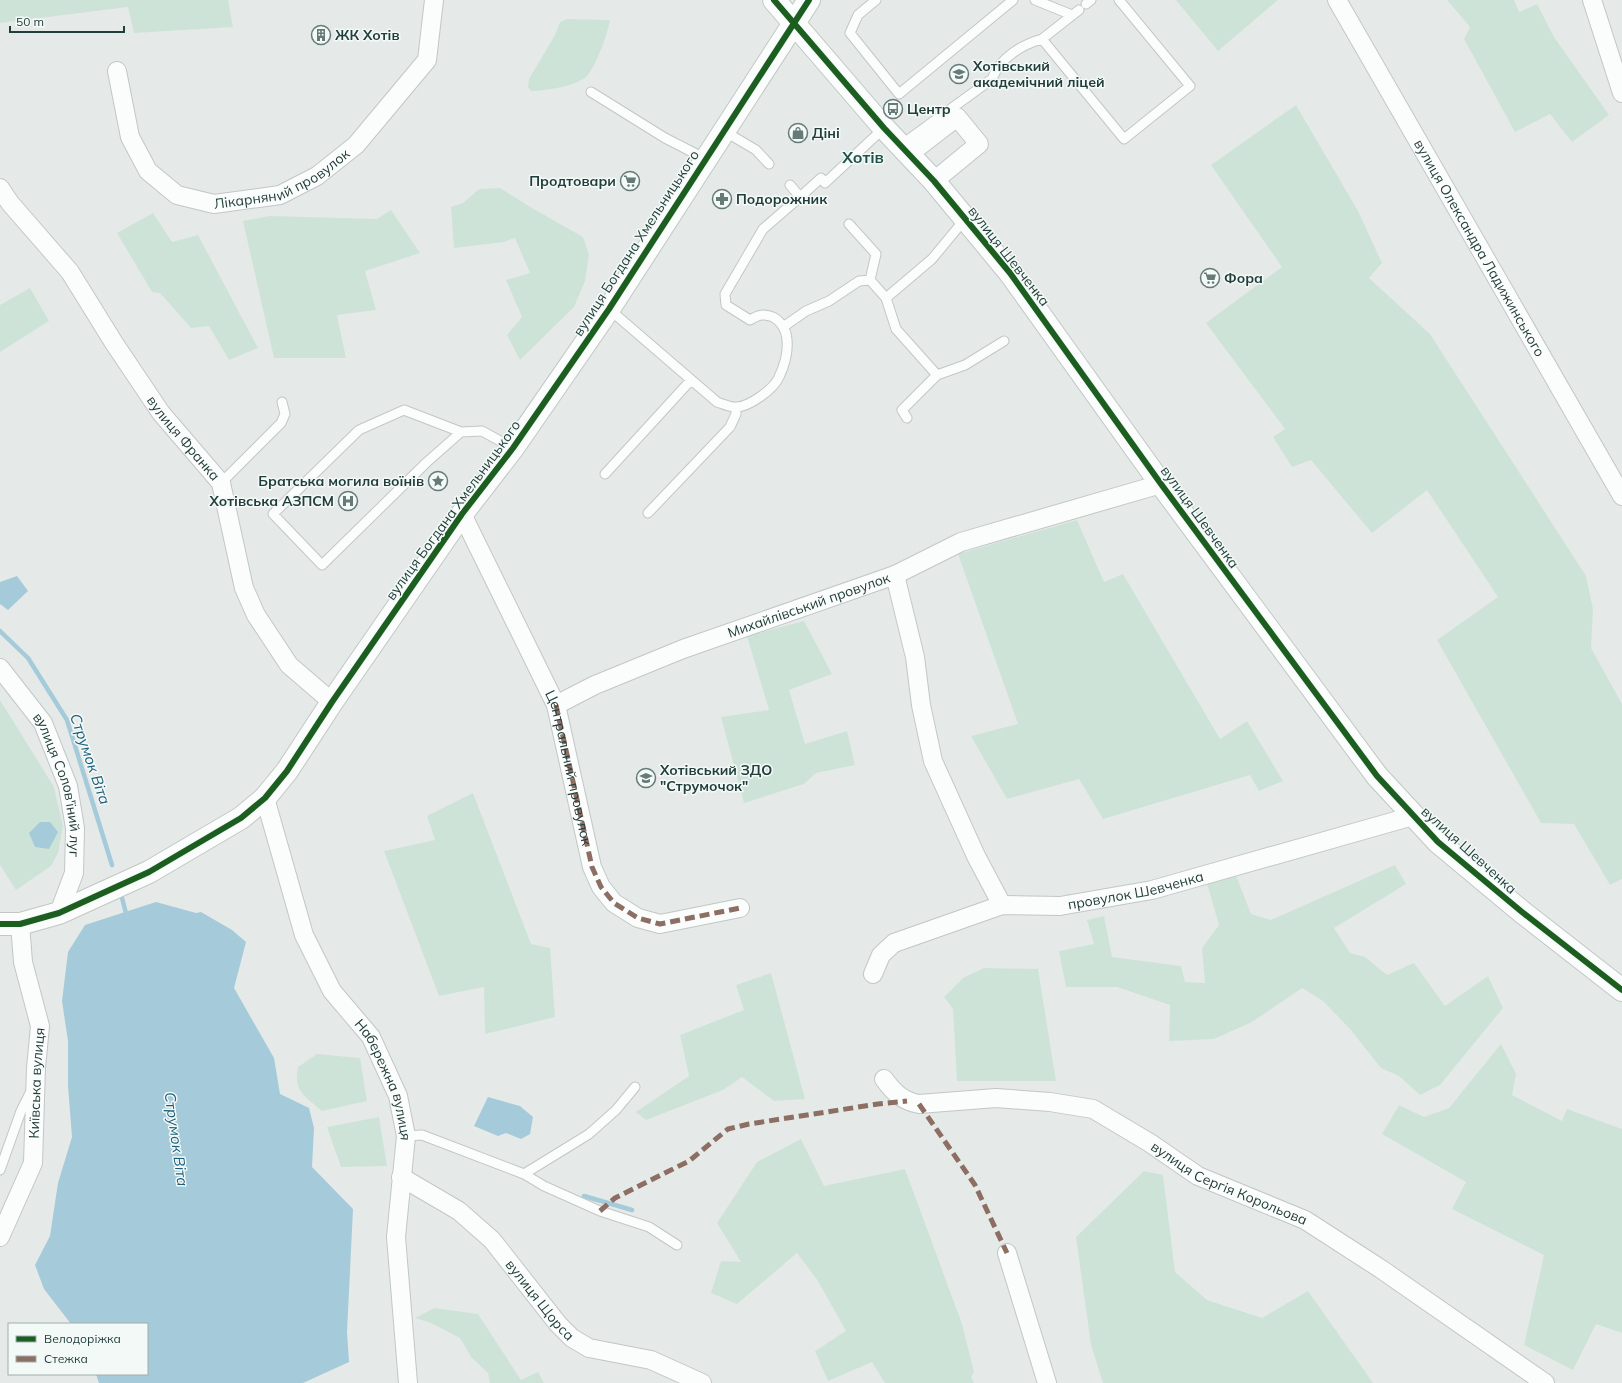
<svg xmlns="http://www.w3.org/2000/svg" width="1622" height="1383" font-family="Mulish,sans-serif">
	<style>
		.green { fill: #cee3d7 }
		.water { fill: #a5cad9 }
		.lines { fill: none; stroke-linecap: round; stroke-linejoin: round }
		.stream { stroke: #a5cad9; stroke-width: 4.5 }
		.service-casing { stroke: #c2c7c5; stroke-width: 11 }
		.minor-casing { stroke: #c2c7c5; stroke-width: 20 }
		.tertiary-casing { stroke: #c2c7c5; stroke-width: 24 }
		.service { stroke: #fbfcfc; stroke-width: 9 }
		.minor { stroke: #fbfcfc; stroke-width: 18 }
		.tertiary { stroke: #fbfcfc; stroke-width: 22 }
		.quiet { stroke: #8d6e63; stroke-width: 5; stroke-dasharray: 10 5; stroke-linecap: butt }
		.cycleway-casing { stroke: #f3f9f7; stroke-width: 8 }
		.cycleway { stroke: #1b5e20; stroke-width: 6 }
		.labels { text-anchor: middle; stroke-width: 3; stroke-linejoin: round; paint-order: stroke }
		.poi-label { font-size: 14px; font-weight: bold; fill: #223e3a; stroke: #f3f9f7; text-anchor: start }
		.street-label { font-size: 14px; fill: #223e3a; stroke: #f3f9f7 }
		.water-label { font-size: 15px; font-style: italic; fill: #1c5e7b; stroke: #f3f9f7 }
		.quarter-label { font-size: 16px; font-weight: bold; fill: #1e504b; stroke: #f3f9f7 }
	</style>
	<rect width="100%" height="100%" fill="#e5eae8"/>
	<path class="green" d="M0 0H228L233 27 134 33 128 7 0 23Z
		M1176 0H1278L1218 51Z
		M1447 0H1514L1519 12 1537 4 1554 37 1609 115 1572 142 1550 114 1515 132 1464 39 1470 27Z
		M567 19 610 20C607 36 597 63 588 75 579 86 544 91 531 91L528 87 529 79 555 35 560 22Z
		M1296 105 1358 211 1382 263 1369 278 1430 334 1586 576 1593 609 1591 648 1622 704V879L1610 885 1574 824 1541 823 1437 640 1498 597 1427 490 1372 533 1311 460 1292 467 1273 437 1285 429 1206 323 1282 267 1211 165Z
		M500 188 532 208 583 237 589 255 585 281 574 307 520 360 507 335 522 317 506 280 530 273 515 238 504 242 454 248 451 207 463 203 479 189Z
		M391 210 420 253 365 271 376 310 337 315 346 358H274L243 221 270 216 377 219Z
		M153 213 172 242 198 235 258 348 229 360 209 326 191 328 160 293 152 292 117 233Z
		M30 288 49 321 0 352V305Z
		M1077 520 1104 582 1123 574 1220 739 1247 721 1283 781 1259 791 1250 775 1103 819 1079 779 1007 799 971 736 1018 724 958 554Z
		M804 621 832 674 789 690 805 744 847 731 855 765 816 773 804 784 744 803 721 717 769 710 747 636Z
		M0 700 54 787 63 826 58 853 51 866 16 890 0 865Z
		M473 793 531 944 550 948 555 1017 485 1034 484 987 439 996 384 851 435 840 427 816Z
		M1395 865 1406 884 1334 928 1350 953 1365 957 1387 975 1414 963 1445 1006 1488 976 1503 1008 1440 1085 1420 1095 1399 1076 1381 1068 1350 1029 1323 1001 1302 988 1252 1022 1214 1039 1169 1041 1170 1005 1117 987H1066L1059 951 1094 944 1087 920 1104 916 1112 957 1181 966 1185 982 1205 983 1202 948 1219 925 1206 880 1235 873 1251 914 1271 920Z
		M984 968 1038 969 1056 1081H957L953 1009 944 997 963 978Z
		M771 973 805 1099 774 1101 742 1077 723 1090 646 1120 636 1112 689 1076 680 1035 744 1010 736 985Z
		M1501 1044 1516 1074 1512 1095 1562 1121 1567 1109 1622 1129V1333L1596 1324 1573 1370 1524 1345 1544 1255 1452 1209 1466 1182 1382 1134 1399 1105 1424 1117 1449 1108Z
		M317 1054 360 1058 367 1101 322 1111C305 1096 293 1092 298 1067Z
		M379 1117 387 1166 341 1167 327 1127Z
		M801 1139 824 1186 905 1169 962 1324 974 1372 971 1377 974 1383H885L872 1362 828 1381 815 1351 846 1331 818 1281 797 1253 737 1304 711 1293 721 1261 741 1262 717 1223 757 1162Z
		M1144 1171 1163 1175 1175 1272 1207 1300 1262 1318 1308 1291 1373 1383H1103L1091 1345 1076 1237Z
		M434 1308 478 1314 521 1380 538 1372 544 1383H490L488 1373 471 1357 460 1338 431 1323 415 1318Z"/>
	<path class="water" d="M17 576 28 591 8 610 0 604V582Z
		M40 822H50L58 832 49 849 35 847 29 833Z
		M156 902 196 913 201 912 232 930 246 942 234 988 274 1058 280 1094 309 1108 314 1128 312 1167 353 1209 347 1332 349 1362 303 1383H99L96 1374H147V1324H71L44 1289 35 1265 50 1236 58 1183 72 1137 68 1086V1041L62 1001 68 952 85 925Z
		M488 1097 520 1106 533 1117 530 1134 521 1139 506 1133 498 1136 474 1126Z"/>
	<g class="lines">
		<path class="stream" d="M0 631 28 658 67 720 112 865
			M122 898 127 917
			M584 1196 632 1210"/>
		<defs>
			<path id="service" d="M876 0 858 15 850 33 899 94 1013 0
				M1035 0 1072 15
				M1086 4 1091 0
				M1042 39 1079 10
				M591 92 665 138 706 159
				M724 131 756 150 769 164
				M901 145 992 79C1000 58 1021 45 1042 39L1124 139 1190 86 1119 0
				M800 197 821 178 825 183 884 128
				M965 219 932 259 886 298 896 329 937 375 965 365 1004 341
				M849 224 876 254 870 280 886 298
				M609 309 717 402C723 404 729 407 735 407 748 408 774 389 779 377 788 358 794 329 773 317 764 313 758 315 750 320L726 305 725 294 763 229 800 197 790 185
				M783 327 806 311 829 301 859 281 870 280
				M907 418 902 410 937 375
				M461 432 404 410 359 430 273 514 322 565 427 462 461 432 482 431 513 448
				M605 474 691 380
				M221 483 281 423 285 414 282 402
				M648 513 730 427 736 414V407
				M406 1136 422 1135 524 1174 589 1134 616 1110 635 1087
				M0 1170 21 1111 31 1091
				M524 1174 544 1186 600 1211 649 1227 677 1245"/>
			<g id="minor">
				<path id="s1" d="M1337 0 1622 496"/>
				<path d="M1592 0 1622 93"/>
				<path id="s2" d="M117 71 130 137 148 171 177 195 214 204 280 195 317 176 356 145 427 60 434 0"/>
				<path d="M909 154 957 117 979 144 934 181"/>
				<path id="s3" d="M0 188 10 203 70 272 114 343 161 413 221 483 244 588 256 615 289 665 332 702"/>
				<path id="s4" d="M462 514 556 705 592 867 601 887 614 903 638 918 660 924 740 908"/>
				<path d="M895 575 915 657 921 705 933 761 976 856 1002 905"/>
				<path id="s5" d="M0 668 43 723 68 786 75 828 74 873 59 913"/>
				<path id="s6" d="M556 705 595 685 683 649 895 575 961 542 1161 484"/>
				<path id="s7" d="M265 798 304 935 332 991 371 1037 398 1096 406 1136 396 1237 408 1383"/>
				<path id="s8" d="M873 974 881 955 894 943 1002 905 1060 906 1152 890 1413 816"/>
				<path id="s9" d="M884 1079C894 1093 903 1101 919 1104L996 1098 1050 1102 1093 1109 1150 1143 1198 1176 1305 1220 1381 1269 1545 1383"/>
				<path id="s10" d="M401 1177 459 1211 492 1240 558 1324 572 1338 589 1348 651 1360 702 1383"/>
				<path id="s11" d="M0 1237 33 1163 36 1068 40 1026 23 962 20 924"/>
				<path d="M1007 1253 1047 1383"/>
			</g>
			<path id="tertiary" d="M774 0 884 128 934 181 1010 273 1161 484 1377 776 1438 842 1522 912 1622 990
				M0 924H20L59 913 149 872 241 818 265 798 287 771 332 702 462 514 513 448 609 309 809 0"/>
		</defs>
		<use href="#service" class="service-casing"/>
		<use href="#minor" class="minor-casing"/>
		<use href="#tertiary" class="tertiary-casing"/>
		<use href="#service" class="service"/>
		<use href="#minor" class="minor"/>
		<use href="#tertiary" class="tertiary"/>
		<path class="quiet" d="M556 705 592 867 601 887 614 903 638 918 660 924 740 908
			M919 1104 975 1185 1007 1253
			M600 1211 615 1198 689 1161 728 1129 749 1124 878 1104 907 1101"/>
		<defs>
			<path id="cycleway" d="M774 0 884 128 934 181 1010 273 1161 484 1377 776 1438 842 1522 912 1622 990
				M0 924H20L59 913 149 872 241 818 265 798 287 771 332 702 462 514 513 448 609 309 809 0"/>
		</defs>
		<use href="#cycleway" class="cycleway-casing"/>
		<use href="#cycleway" class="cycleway"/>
	</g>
	<defs>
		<symbol id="building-ring" viewBox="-11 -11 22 22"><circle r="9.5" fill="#f3f9f7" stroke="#667a77" stroke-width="1.5"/><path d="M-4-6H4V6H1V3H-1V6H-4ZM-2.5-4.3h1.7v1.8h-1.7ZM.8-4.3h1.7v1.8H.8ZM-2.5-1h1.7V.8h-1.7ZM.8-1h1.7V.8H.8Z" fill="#667a77"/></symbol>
		<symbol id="school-ring" viewBox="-11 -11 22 22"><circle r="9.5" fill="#f3f9f7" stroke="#667a77" stroke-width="1.5"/><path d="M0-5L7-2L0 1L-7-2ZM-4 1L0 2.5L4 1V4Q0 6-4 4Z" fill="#667a77"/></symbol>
		<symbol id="bus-ring" viewBox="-11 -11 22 22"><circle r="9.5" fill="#f3f9f7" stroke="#667a77" stroke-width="1.5"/><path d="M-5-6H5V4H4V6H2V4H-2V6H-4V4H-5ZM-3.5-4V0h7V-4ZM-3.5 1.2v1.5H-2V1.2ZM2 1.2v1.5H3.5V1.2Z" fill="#667a77"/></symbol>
		<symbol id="shop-ring" viewBox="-11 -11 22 22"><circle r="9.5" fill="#f3f9f7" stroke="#667a77" stroke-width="1.5"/><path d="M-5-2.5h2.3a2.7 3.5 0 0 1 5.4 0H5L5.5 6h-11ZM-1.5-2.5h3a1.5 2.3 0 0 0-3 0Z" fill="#667a77"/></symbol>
		<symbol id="supermarket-ring" viewBox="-11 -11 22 22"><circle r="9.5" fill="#f3f9f7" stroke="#667a77" stroke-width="1.5"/><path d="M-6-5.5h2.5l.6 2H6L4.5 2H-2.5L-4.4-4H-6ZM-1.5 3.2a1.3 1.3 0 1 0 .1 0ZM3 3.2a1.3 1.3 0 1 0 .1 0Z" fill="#667a77"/></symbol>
		<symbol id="pharmacy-ring" viewBox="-11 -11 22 22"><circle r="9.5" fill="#f3f9f7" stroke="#667a77" stroke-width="1.5"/><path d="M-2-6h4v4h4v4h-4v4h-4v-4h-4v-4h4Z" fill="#667a77"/></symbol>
		<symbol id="sight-ring" viewBox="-11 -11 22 22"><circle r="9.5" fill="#f3f9f7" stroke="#667a77" stroke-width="1.5"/><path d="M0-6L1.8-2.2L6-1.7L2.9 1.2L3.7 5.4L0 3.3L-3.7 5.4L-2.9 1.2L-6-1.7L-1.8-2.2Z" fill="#667a77"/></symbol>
		<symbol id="hospital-ring" viewBox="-11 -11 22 22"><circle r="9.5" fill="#f3f9f7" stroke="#667a77" stroke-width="1.5"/><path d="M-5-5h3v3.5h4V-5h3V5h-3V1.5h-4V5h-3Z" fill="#667a77"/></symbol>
	</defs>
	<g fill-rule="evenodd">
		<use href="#building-ring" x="310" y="24" width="22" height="22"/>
		<use href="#school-ring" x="948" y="63" width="22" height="22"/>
		<use href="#bus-ring" x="882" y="98" width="22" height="22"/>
		<use href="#shop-ring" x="787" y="122" width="22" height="22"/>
		<use href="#supermarket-ring" x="619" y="170" width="22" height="22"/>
		<use href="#pharmacy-ring" x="711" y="188" width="22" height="22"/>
		<use href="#supermarket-ring" x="1199" y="267" width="22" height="22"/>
		<use href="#sight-ring" x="427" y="470" width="22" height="22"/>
		<use href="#hospital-ring" x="337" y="490" width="22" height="22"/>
		<use href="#school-ring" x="635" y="767" width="22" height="22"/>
	</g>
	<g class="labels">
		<g class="poi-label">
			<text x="335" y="40">ЖК Хотів</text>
			<text x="973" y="71">Хотівський<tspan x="973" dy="16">академічний ліцей</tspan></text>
			<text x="907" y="114">Центр</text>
			<text x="812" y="138">Діні</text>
			<text x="616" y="186" text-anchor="end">Продтовари</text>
			<text x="736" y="204">Подорожник</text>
			<text x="1224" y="283">Фора</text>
			<text x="424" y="486" text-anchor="end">Братська могила воїнів</text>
			<text x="334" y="506" text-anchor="end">Хотівська АЗПСМ</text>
			<text x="660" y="775">Хотівський ЗДО<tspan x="660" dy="16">"Струмочок"</tspan></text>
		</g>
		<g class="street-label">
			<text dy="5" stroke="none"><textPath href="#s2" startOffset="255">Лікарняний провулок</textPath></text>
			<text transform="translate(636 243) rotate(-57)" y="5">вулиця Богдана Хмельницького</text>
			<text dy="5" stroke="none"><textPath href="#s1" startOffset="286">вулиця Олександра Ладижинського</textPath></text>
			<text transform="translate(1009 256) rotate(52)" y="5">вулиця Шевченка</text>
			<text dy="5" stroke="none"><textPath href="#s3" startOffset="311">вулиця Франка</textPath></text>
			<text transform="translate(453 510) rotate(-54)" y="5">вулиця Богдана Хмельницького</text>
			<text transform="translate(1200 517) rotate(54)" y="5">вулиця Шевченка</text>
			<text dy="5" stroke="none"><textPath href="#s6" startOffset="272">Михайлівський провулок</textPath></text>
			<text dy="5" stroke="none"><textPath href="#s4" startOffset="277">Центральний провулок</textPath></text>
			<text dy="5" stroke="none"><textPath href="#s5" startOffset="134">вулиця Солов'їний луг</textPath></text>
			<text transform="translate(1469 850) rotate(42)" y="5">вулиця Шевченка</text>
			<text dy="5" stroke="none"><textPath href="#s8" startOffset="288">провулок Шевченка</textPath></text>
			<text dy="5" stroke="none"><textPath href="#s7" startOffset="310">Набережна вулиця</textPath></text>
			<text dy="5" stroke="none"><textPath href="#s11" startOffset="161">Київська вулиця</textPath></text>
			<text dy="5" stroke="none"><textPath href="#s9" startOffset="375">вулиця Сергія Корольова</textPath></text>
			<text dy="5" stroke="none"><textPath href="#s10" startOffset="188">вулиця Щорса</textPath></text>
		</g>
		<g class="water-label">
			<text transform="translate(90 759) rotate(71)" y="5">Струмок Віта</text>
			<text transform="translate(176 1139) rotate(82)" y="5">Струмок Віта</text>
		</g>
		<g class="quarter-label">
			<text x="863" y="163">Хотів</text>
		</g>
	</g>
	<rect x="8" y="1323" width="140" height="52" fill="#f3f9f7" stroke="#9faeab"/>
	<rect x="16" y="1336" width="20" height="6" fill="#1b5e20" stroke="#9faeab"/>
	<text x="44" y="1343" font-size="12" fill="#223e3a">Велодоріжка</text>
	<rect x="16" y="1356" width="20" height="6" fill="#8d6e63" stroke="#9faeab"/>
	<text x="44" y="1363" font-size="12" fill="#223e3a">Стежка</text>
	<path d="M10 26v6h114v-6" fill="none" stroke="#223e3a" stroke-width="2"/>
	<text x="16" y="26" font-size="12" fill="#223e3a" stroke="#f3f9f7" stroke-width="3" paint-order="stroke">50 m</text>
</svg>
